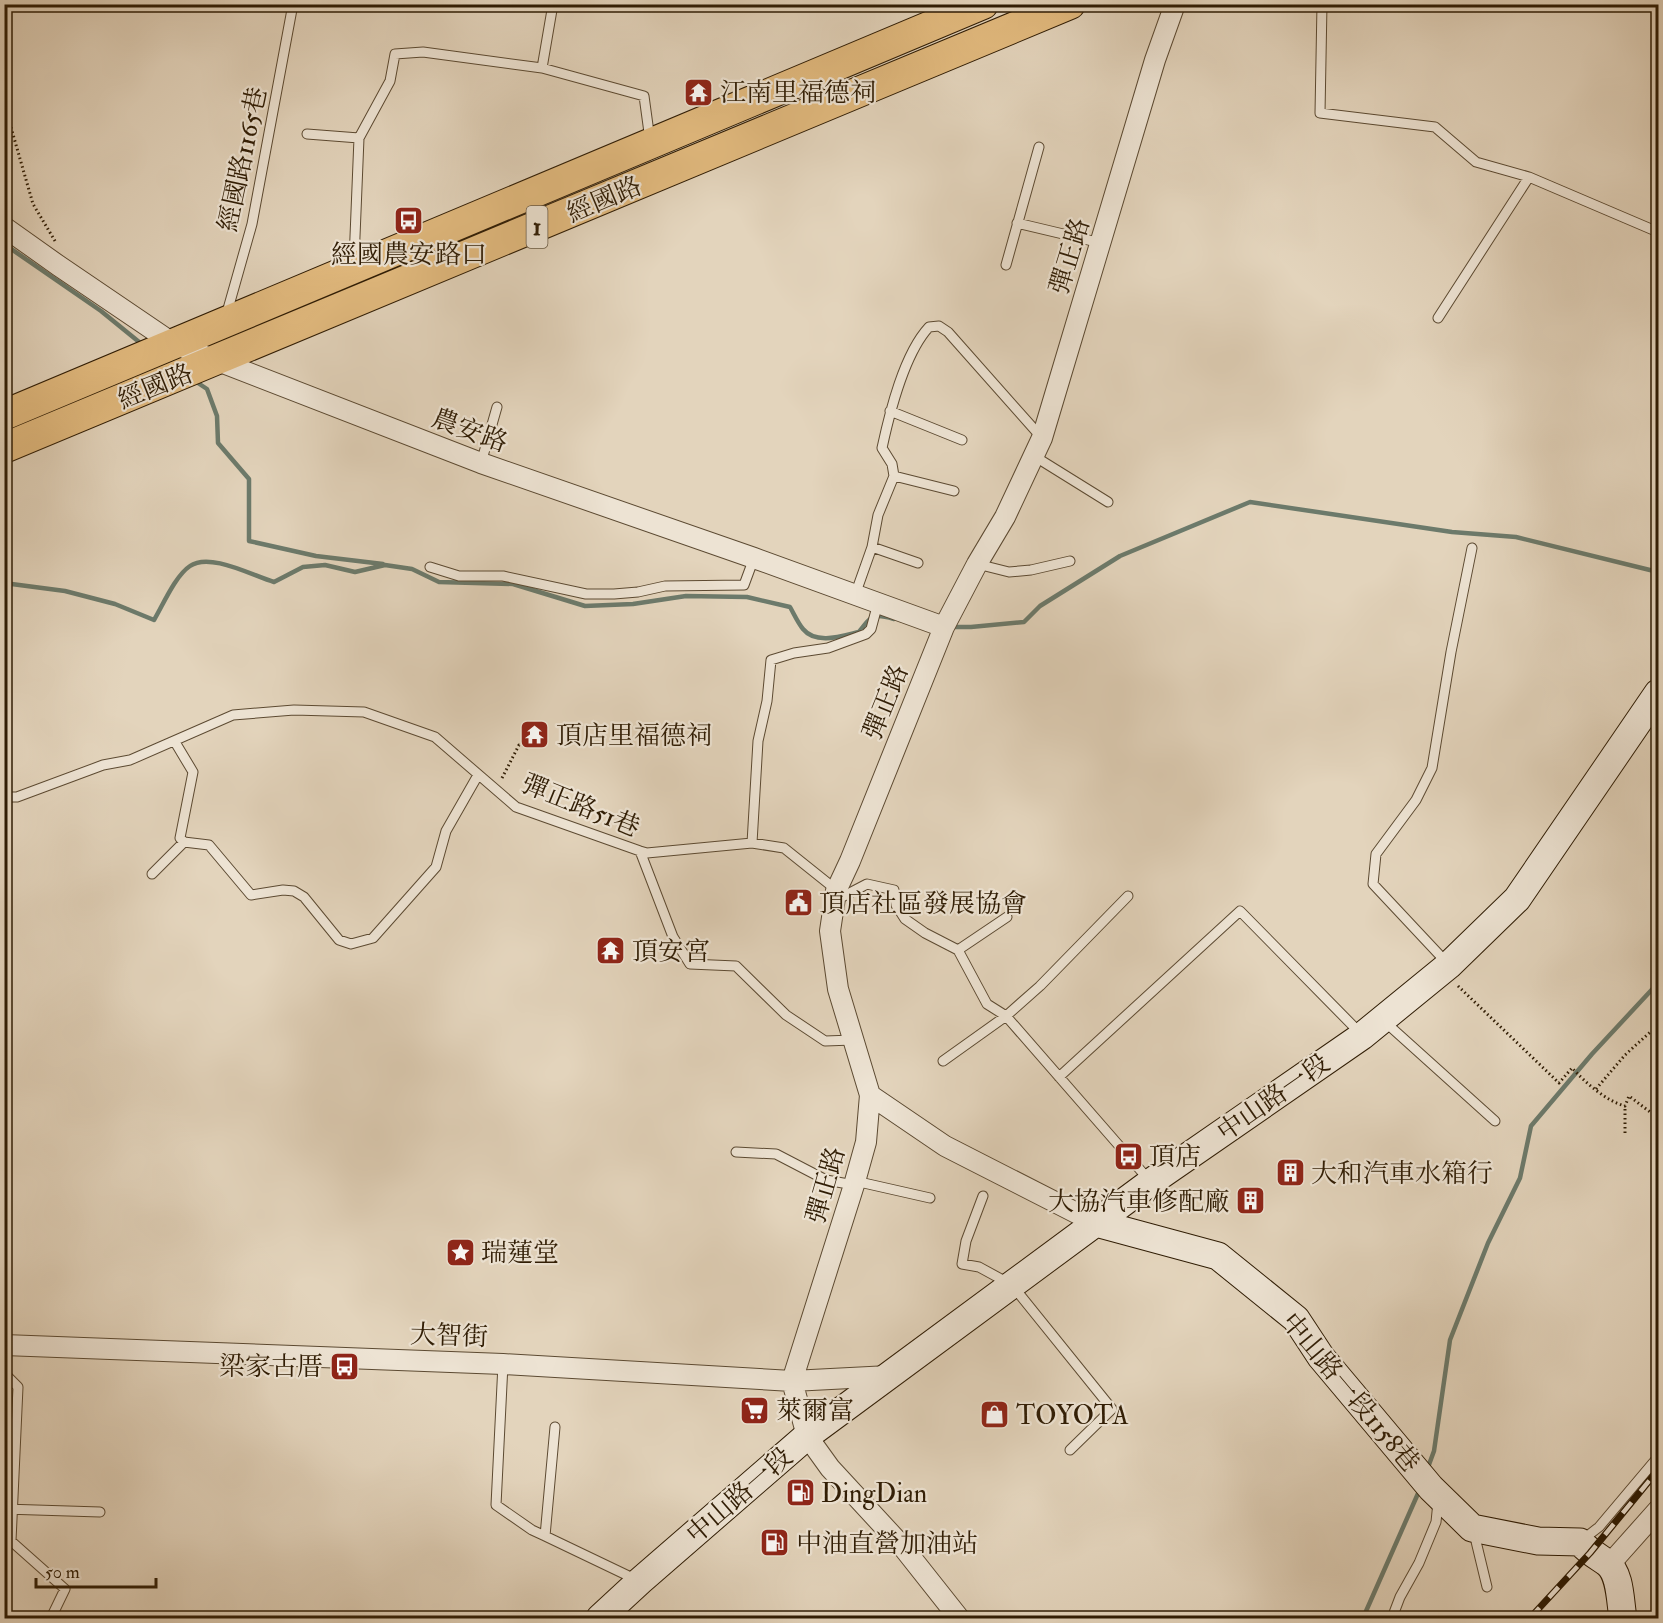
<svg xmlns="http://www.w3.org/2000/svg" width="1663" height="1623" font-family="'IM FELL Double Pica','Noto Serif TC',serif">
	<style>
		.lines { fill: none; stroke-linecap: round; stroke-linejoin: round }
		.stream { stroke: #6c7a6b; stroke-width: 4.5 }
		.lane-casing { stroke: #5c4a32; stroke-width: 11 }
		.street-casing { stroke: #5c4a32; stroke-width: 22 }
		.secondary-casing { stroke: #2f1c04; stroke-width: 29 }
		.primary-casing { stroke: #2f1c04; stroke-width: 32 }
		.path { stroke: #2f1c04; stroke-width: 3; stroke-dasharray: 1.5 3; stroke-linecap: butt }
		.lane { stroke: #ede3d3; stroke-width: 9 }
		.street { stroke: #ede3d3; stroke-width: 20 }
		.secondary { stroke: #ede3d3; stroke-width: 27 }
		.primary { stroke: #e2ba7e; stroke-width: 30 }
		.rail-casing { stroke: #2f1c04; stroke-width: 7 }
		.rail { stroke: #ede3d3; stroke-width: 4.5; stroke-dasharray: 14; stroke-linecap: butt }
		.labels { text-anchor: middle; stroke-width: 4.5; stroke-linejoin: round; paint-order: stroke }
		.shield { fill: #ede3d3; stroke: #685842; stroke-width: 1.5 }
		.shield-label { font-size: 24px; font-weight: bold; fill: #2f1c04 }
		.poi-label { font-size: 26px; fill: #2f1c04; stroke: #ede3d3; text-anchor: start }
		.street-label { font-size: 26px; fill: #2f1c04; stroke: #ede3d3 }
	</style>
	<rect width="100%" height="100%" fill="#e3d4bc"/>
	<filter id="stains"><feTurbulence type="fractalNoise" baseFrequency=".00333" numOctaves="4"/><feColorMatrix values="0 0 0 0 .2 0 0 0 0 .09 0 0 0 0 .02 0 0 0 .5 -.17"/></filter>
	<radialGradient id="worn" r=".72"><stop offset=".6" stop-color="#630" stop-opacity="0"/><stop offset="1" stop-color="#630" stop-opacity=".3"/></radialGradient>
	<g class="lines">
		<path class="stream" d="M4 244 101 311 144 346
			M195 381 207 389 217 416 218 443 249 479V541L316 556 383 564
			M4 583 65 591 115 604 154 620C163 605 175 576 190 566 210 552 253 576 274 582L303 567 325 565 355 572 385 565 412 569 439 582 513 584 585 606 633 604 686 596 747 597 790 607C794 614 798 623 803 629 816 645 842 636 859 632 872 615 873 613 894 619
			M950 627H971L1024 622 1040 606 1120 556 1250 502 1452 532 1516 537 1658 572
			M1427 1470 1434 1451 1450 1340 1488 1243 1520 1178 1531 1126 1592 1054 1658 983
			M1363 1618 1420 1489"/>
		<defs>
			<path id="lane" d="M1322 4 1320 113 1435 127 1476 162 1529 177 1658 232
				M542 68 553 4
				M307 134 359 138
				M1017 223 1101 243
				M354 261 359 138 390 81 395 54 423 52 542 68 644 96 650 140
				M1006 265 1039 147
				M226 316 252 224 293 4
				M1438 318 1529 177
				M890 411 962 440
				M1034 456 1108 502
				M481 463 497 407
				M894 476 954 491
				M872 547 918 563
				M977 564 1009 572 1031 570 1070 561
				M430 567 459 576H503L586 594H614L638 592 665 586 744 585 754 558
				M855 595 872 547 878 515 894 476 892 464 882 448C890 411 904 354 929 327L939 326 948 332 1042 438
				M175 742 193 772 180 838 184 842 209 845 251 895 283 890 294 891 304 897 339 940 351 944 373 938 436 867 446 831 478 775
				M4 797H17L103 765 130 760 233 715 294 710 364 712 435 737 516 807 640 851 647 853 752 843 784 848 844 896 867 884 894 890 896 905 905 919 925 933 958 950 987 1004 1006 1016 943 1061
				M752 843 758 741 767 701 771 660 794 653 828 648 866 634 871 629 878 603
				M640 851 673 937 690 964 736 966 786 1015 825 1041 853 1040
				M152 874 184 842
				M1128 896 1040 986 1006 1016 1149 1180
				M958 950 1007 917
				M1447 963 1373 884 1376 854 1416 800 1432 768 1451 652 1472 548
				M1384 1021 1495 1121
				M1059 1077 1240 911 1361 1034
				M736 1152 776 1154 826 1180 854 1185
				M855 1181 930 1198
				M983 1196 966 1241 962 1264 979 1267 1012 1285 1112 1409 1070 1450
				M503 1364 496 1505 532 1530 545 1536
				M4 1373 18 1387 11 1541 65 1589 51 1618
				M555 1427 545 1536 637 1580
				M4 1509 100 1512
				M1474 1533 1487 1587
				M1581 1541 1599 1527 1658 1457
				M1392 1618 1400 1597 1419 1563 1436 1522 1438 1502"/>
			<path id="street" d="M4 227 59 266 174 344 481 463 754 558 944 627
				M870 1095 945 1146 1096 1223
				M4 1345 503 1364 792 1381 889 1376
				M1609 1565 1658 1510
				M959 1618 902 1546 830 1468 807 1436 792 1381 854 1185 866 1142 870 1095 838 989 830 931 836 891 850 861 944 627 977 564 1005 517 1042 438 1155 60 1175 4"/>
			<path id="secondary" d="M1096 1223 1218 1256 1296 1319 1321 1357 1431 1488 1472 1528 1538 1541 1580 1542C1588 1551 1597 1556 1607 1563 1621 1574 1620 1602 1623 1618
				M600 1618 640 1581 807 1436 1151 1182 1362 1036 1449 965 1517 899 1658 693"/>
			<path id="primary" d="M4 415 983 4
				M4 448 1070 4"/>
		</defs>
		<use href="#lane" class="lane-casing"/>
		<use href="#street" class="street-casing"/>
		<use href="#secondary" class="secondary-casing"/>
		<use href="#primary" class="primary-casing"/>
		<path class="path" d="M6 110 33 204 55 241
			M502 778 519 745H530
			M1458 986 1559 1083 1572 1068C1586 1083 1606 1101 1625 1106L1629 1096 1658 1118
			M1596 1089 1625 1055 1658 1025
			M1625 1133V1106"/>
		<use href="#lane" class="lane"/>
		<use href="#street" class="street"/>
		<use href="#secondary" class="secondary"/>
		<use href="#primary" class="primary"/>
		<defs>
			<path id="rail" d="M1530 1618 1590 1553 1658 1470"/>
		</defs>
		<use href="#rail" class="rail-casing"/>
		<use href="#rail" class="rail"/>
	</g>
	<defs>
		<symbol id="temple-square" viewBox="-11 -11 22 22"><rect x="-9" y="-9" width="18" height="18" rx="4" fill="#8f2418" stroke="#ede3d3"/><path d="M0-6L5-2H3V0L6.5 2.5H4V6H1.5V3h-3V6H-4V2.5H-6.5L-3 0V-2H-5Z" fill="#fff"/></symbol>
		<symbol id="bus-square" viewBox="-11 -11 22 22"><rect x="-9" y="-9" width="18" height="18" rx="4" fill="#8f2418" stroke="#ede3d3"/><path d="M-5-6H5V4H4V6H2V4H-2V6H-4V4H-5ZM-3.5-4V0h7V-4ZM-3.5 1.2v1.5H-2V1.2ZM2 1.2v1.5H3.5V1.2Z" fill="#fff"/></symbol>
		<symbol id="civic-square" viewBox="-11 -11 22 22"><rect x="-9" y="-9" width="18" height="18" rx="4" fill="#8f2418" stroke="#ede3d3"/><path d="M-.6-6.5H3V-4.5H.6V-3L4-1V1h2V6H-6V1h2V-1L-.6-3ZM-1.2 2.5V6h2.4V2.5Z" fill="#fff"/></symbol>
		<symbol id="building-square" viewBox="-11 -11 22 22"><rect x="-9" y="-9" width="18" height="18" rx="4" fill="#8f2418" stroke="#ede3d3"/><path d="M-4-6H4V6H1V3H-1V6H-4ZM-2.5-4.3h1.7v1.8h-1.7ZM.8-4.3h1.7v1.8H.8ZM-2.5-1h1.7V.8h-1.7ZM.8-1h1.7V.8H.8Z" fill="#fff"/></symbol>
		<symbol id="sight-square" viewBox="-11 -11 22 22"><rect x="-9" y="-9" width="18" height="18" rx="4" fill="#8f2418" stroke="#ede3d3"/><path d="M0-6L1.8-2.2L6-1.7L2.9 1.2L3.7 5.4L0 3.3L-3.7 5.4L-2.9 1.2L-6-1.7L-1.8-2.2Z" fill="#fff"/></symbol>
		<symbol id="supermarket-square" viewBox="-11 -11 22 22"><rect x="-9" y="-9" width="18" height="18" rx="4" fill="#8f2418" stroke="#ede3d3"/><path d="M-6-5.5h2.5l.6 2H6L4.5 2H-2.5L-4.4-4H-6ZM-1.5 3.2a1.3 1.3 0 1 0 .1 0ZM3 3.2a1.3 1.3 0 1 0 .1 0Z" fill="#fff"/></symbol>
		<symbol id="shop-square" viewBox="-11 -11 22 22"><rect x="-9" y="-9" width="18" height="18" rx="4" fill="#8f2418" stroke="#ede3d3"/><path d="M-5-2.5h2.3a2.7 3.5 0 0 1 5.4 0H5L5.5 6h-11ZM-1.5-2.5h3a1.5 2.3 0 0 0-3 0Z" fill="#fff"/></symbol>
		<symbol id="fuel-square" viewBox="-11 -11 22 22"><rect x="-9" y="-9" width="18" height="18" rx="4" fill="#8f2418" stroke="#ede3d3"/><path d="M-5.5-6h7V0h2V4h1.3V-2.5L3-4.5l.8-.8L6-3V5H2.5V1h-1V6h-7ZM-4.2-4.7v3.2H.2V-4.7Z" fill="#fff"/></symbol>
	</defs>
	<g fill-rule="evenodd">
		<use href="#temple-square" x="682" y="76" width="33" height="33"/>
		<use href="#bus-square" x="392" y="204" width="33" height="33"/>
		<use href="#temple-square" x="518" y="718" width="33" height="33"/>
		<use href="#civic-square" x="782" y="886" width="33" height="33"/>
		<use href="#temple-square" x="594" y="934" width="33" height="33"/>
		<use href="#bus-square" x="1112" y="1140" width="33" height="33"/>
		<use href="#building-square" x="1274" y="1156" width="33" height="33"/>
		<use href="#building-square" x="1234" y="1184" width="33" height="33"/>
		<use href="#sight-square" x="444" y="1236" width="33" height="33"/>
		<use href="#bus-square" x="328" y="1350" width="33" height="33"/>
		<use href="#supermarket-square" x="738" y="1394" width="33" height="33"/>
		<use href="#shop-square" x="978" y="1398" width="33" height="33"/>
		<use href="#fuel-square" x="784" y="1476" width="33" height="33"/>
		<use href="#fuel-square" x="758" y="1526" width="33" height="33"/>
	</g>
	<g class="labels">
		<rect class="shield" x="526.5" y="206" width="21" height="42" rx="4.5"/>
		<g class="shield-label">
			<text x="537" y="235">1</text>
		</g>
		<g class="poi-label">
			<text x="720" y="101">江南里福德祠</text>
			<text x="409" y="263" text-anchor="middle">經國農安路口</text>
			<text x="556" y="744">頂店里福德祠</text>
			<text x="819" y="912">頂店社區發展協會</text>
			<text x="632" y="960">頂安宮</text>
			<text x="1149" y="1165">頂店</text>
			<text x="1311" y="1182">大和汽車水箱行</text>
			<text x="1230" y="1210" text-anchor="end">大協汽車修配廠</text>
			<text x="481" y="1261">瑞蓮堂</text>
			<text x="323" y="1375" text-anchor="end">梁家古厝</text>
			<text x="776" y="1419">萊爾富</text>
			<text x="1016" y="1424">TOYOTA</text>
			<text x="821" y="1502">DingDian</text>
			<text x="796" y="1552">中油直營加油站</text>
		</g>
		<g class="street-label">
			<text transform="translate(242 159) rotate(-78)" y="9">經國路1165巷</text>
			<text transform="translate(604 199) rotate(-23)" y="9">經國路</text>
			<text transform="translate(1069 256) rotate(-73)" y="9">彈正路</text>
			<text transform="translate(155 386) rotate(-22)" y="9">經國路</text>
			<text transform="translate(470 430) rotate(20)" y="9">農安路</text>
			<text transform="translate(885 702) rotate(-68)" y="9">彈正路</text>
			<text transform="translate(581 805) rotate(22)" y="9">彈正路51巷</text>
			<text transform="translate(1273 1097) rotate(-35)" y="9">中山路一段</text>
			<text transform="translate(825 1185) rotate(-74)" y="9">彈正路</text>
			<text transform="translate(449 1335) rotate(2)" y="9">大智街</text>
			<text transform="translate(1351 1392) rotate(50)" y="9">中山路一段1158巷</text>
			<text transform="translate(739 1495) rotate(-41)" y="9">中山路一段</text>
		</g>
	</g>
	<rect width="1663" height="1623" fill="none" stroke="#e3d4bc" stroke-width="24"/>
	<rect x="6" y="6" width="1651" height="1611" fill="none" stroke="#2f1c04" stroke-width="3"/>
	<rect x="12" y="12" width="1639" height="1599" fill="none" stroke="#2f1c04" stroke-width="1.5"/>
	<path d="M36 1578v9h120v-9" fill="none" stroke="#2f1c04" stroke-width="3"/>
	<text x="45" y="1578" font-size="18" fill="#2f1c04" stroke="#ede3d3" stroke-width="4.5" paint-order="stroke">50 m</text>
	<rect width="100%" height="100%" filter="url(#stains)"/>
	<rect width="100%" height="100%" fill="url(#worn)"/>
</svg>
